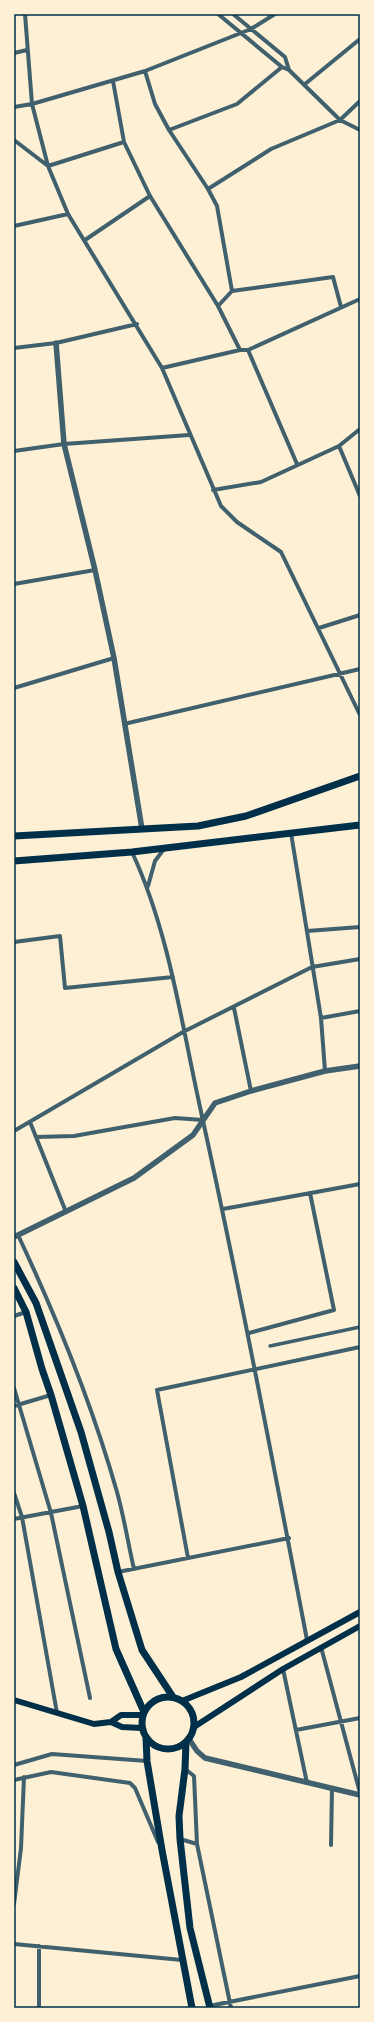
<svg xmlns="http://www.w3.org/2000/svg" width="374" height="2022" font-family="Inter,sans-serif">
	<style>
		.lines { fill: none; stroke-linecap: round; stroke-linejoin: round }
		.pedestrian { stroke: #3f606c; stroke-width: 3.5 }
		.minor { stroke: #3f606c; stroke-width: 4 }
		.tertiary { stroke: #3f606c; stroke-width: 5.5 }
		.secondary { stroke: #003049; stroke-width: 6 }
		.primary { stroke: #003049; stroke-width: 7 }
		.neatline { fill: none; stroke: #003049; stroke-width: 1.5 }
	</style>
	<rect width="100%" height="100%" fill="#fdf0d5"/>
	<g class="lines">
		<path class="pedestrian" d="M270 1346 360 1327"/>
		<path class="minor" d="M25 14 32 104 48 166 68 214 162 368 221 506 237 522 281 552 360 715
			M218 14 282 67 289 70 340 120 360 130
			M233 14 285 57 289 70
			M14 53 27 50
			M145 71 155 104 169 130 208 189
			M113 81 124 142 150 196 218 306 240 350H248L297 464
			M305 84 360 39
			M14 107 32 104 145 71 251 29 275 14
			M169 130 237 104 282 67
			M14 140 48 166 124 142
			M14 226 68 214
			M85 240 150 196
			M232 291 333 277 341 307
			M218 306 232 291 217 206 208 189 271 149 340 120 360 101
			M14 348 56 343 137 324
			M248 350 360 299
			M162 368 240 350
			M339 446 360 496
			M14 451 64 444 189 435
			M213 490 261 482 339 446 360 429
			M14 584 95 570
			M319 628 360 615
			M14 688 114 658
			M124 724 360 669
			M291 833 321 1018 325 1071
			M132 852C169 932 181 1021 200 1107 239 1284 273 1462 307 1640
			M148 886 155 861 164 849
			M307 931 360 927
			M14 942 60 936 65 988 173 977
			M234 1008 251 1091
			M321 1018 360 1011
			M30 1122 66 1212
			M14 1131 183 1032 312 967 360 959
			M36 1137 74 1136 175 1118 203 1120
			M223 1209 360 1184
			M18 1235C57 1318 92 1404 117 1492 124 1517 128 1543 134 1569
			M14 1316 26 1312
			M249 1333 334 1310 310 1193
			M14 1388 51 1513 90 1698
			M14 1406 51 1395
			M14 1493 22 1517 57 1713
			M14 1519 83 1506
			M188 1558 157 1390 360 1347
			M118 1572 289 1538
			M321 1647 360 1793
			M283 1669 307 1783
			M296 1730 360 1718
			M14 1765 52 1754 147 1761
			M185 1769 194 1776 197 1844 231 2008
			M14 1780 51 1772 130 1783 135 1788 158 1842
			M180 1839 197 1844
			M331 1845 332 1788
			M14 1904 21 1848 24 1777
			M14 1944 182 1960
			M39 1946V2008
			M209 2006 360 1976"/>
		<path class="tertiary" d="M56 343 64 444 95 570 114 658 142 829
			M14 1237 134 1178 193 1135 215 1103 251 1091 325 1071 360 1066
			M189 1739 197 1751 205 1758 360 1795"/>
		<path class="secondary" d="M14 1700 94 1724 111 1722 122 1727 142 1728
			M182 1701 241 1677 360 1612
			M111 1722 121 1715H142
			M194 1727 283 1669 360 1626"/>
		<path class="primary" d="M14 836 198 826 246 816 360 776
			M14 861 132 852 360 825
			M14 1262 36 1303 81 1432 109 1532 118 1572 142 1650 173 1697
			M14 1288 26 1312 42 1369 51 1395 83 1506 116 1649 144 1712
			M142 1723a26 26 0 1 1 52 0a26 26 0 1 1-52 0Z
			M146 1738 147 1761 162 1850 192 2008
			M186 1742 185 1769 179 1816 180 1839 190 1928 210 2008"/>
	</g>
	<rect width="374" height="2022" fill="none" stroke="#fdf0d5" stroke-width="30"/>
	<rect x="15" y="15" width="344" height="1992" class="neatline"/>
</svg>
